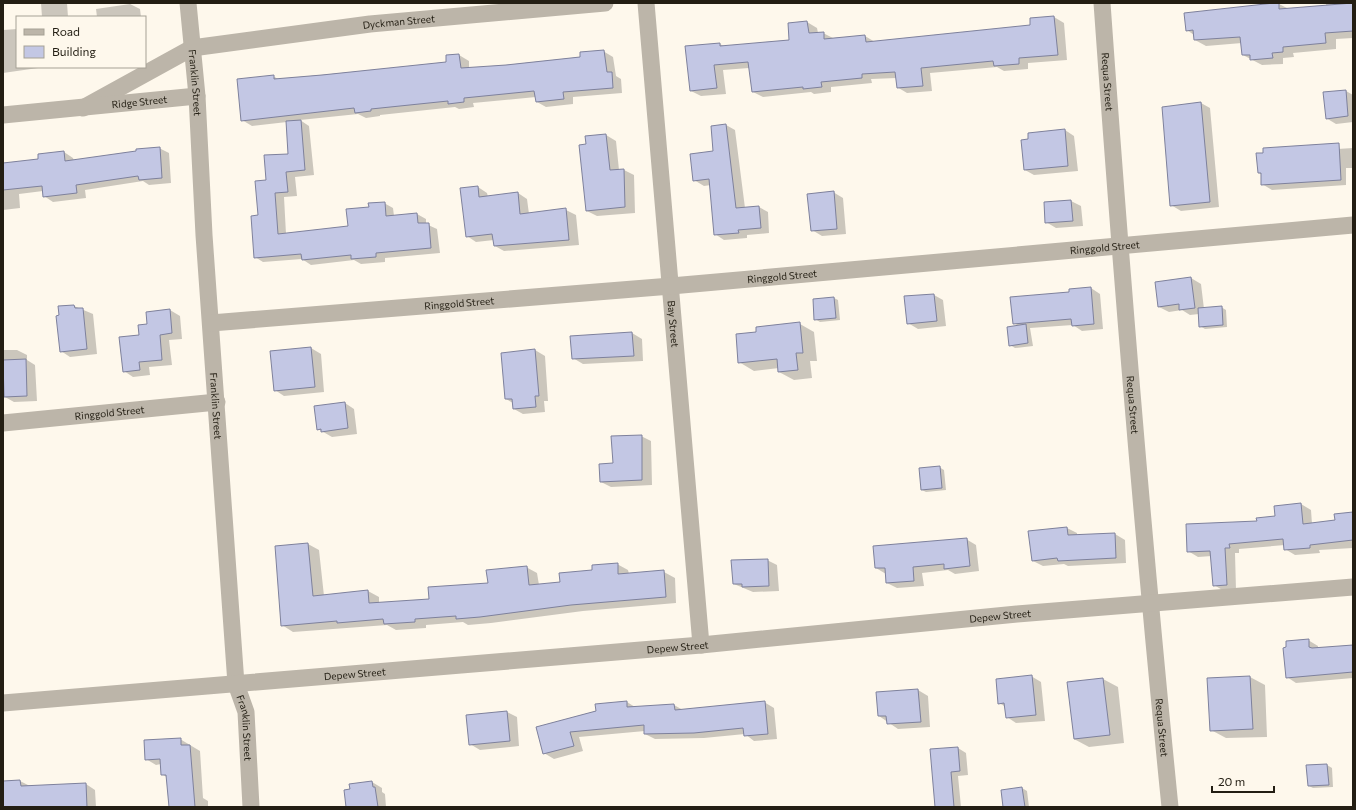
<svg xmlns="http://www.w3.org/2000/svg" width="1356" height="810" font-family="Commissioner,sans-serif">
	<style>
		.shadow { fill: #0003 }
		.building { fill: #c3c7e4; stroke: #7e819c }
		.lines { fill: none; stroke-linecap: round; stroke-linejoin: round }
		.minor { stroke: #bcb5a9; stroke-width: 17 }
		.labels { text-anchor: middle; stroke-width: 3.5; stroke-linejoin: round; paint-order: stroke }
		.street-label { font-size: 10px; fill: #231e13; stroke: #fef8ec }
	</style>
	<rect width="100%" height="100%" fill="#fef8ec"/>
	<path class="shadow" d="M41 3H67L68 17H42Z
		M1326 3H1353V38L1336 39V49L1293 53 1294 57 1283 58V64L1262 65 1243 55 1242 43 1206 46 1195 40 1194 35 1187 30 1279 4 1289 9 1326 6Z
		M130 4 140 9 141 17H97L96 9Z
		M1054 17 1064 23 1067 60 1028 63V69L1004 71 997 67 930 73 932 91 907 93 897 87V78L871 79 872 83 831 87V92L814 94 811 92 763 97 753 92 749 68 723 70 726 94 701 96 691 91 720 44 725 47 790 41 789 24 807 22 817 28 818 33H823L833 38 865 36 875 42 1031 26Z
		M17 29V67H45L3 73V30Z
		M603 51 613 57 616 76 621 79 622 93 573 97V104L546 107 537 102 536 97 473 103 474 107 459 109 455 107 380 115V116L366 118 358 114 300 120 309 126 314 175 295 177 297 196 284 197 286 234 349 227 370 208 384 203 393 208 394 216 417 214 426 219V224L437 229 440 253 385 258V262L361 264 354 260 311 265 302 259 263 262 255 257 259 216 267 181 289 154 287 122 252 126 242 120 273 76 278 79 447 63 459 55 469 61V69L581 57Z
		M1346 91 1353 95V122L1336 124 1326 118Z
		M1201 103 1210 108 1219 207 1181 211 1171 205Z
		M726 125 735 130 745 208 759 207 768 212 769 233 747 235V238L724 240 715 234 711 185 704 186 694 180 714 152Z
		M1065 130 1074 136 1078 171 1034 175 1025 170Z
		M606 135 616 141 619 170H624L634 175 635 213 597 216 587 211V145Z
		M159 148 169 153 171 183 149 185 143 181 85 190 86 198 53 202 44 196 43 191 19 194 20 208 3 210V164L40 160 64 152 73 158 74 161Z
		M1353 148V168H1346V185L1272 190 1262 184V175L1259 173 1257 154Z
		M478 187 487 193 488 197 518 193 527 199 529 214 566 210 576 215 579 245 504 251 495 246 494 240 476 242 467 236Z
		M833 192 843 198 846 234 822 236 812 230Z
		M1071 201 1081 206 1083 226 1056 228 1046 222 1045 203Z
		M1191 278 1201 284 1204 309 1221 307 1226 310 1227 327 1205 329 1200 326 1199 314 1190 315 1182 310 1169 312 1159 307Z
		M1091 288 1100 294 1103 329 1082 331 1073 325 1030 328 1033 346 1015 348 1010 345 1019 326 1014 323 1070 293Z
		M934 295 943 300 946 326 918 329 908 323Z
		M834 298 838 300 840 320 820 322 815 319Z
		M74 306 93 314 97 354 70 357 61 351Z
		M170 310 180 316 182 339 169 340 172 365 149 367 150 375 133 377 124 371 148 325Z
		M800 324 814 332 817 361H810L812 378 794 380 779 372V368L754 371 739 362 757 333Z
		M632 333 642 339 643 361 583 364 573 358 571 337Z
		M311 348 321 354 324 392 284 396 275 390Z
		M3 350H17L27 355V360L35 365 37 401 14 402 5 397Z
		M535 350 545 356 548 401H544L545 412 523 414 514 409 513 403 506 399Z
		M345 403 354 409 357 434 332 437 318 429Z
		M641 436 651 441 652 485 611 487 601 482 614 464Z
		M939 467 944 470 946 490 926 492 922 490Z
		M1301 504 1311 510 1312 524 1336 521 1353 513V548L1319 550 1320 553 1295 555 1285 549V545L1239 549V553H1235L1236 590 1224 591 1214 585 1212 556 1198 557 1188 551 1258 522 1276 517Z
		M1067 528 1077 533V535L1115 534 1125 540 1126 563 1068 566 1064 564 1043 566 1033 561Z
		M966 539 976 545 979 571 955 574 948 570 922 573 924 586 897 588 887 583 886 574 876 568Z
		M308 544 319 550 324 596 368 591 379 597V604L430 600 489 584 526 567 537 573 539 585 561 583 593 570 617 564 628 570 629 574 664 572 675 578 676 603 583 611 491 623 468 625 463 622 426 625V628L396 630 387 625 293 632 282 625 276 547Z
		M767 560 777 565 779 591 753 592 734 584Z
		M1308 640 1318 646V648L1353 646V678L1296 683 1287 677V648Z
		M1031 676 1041 682 1045 721 1016 723 1007 717 1006 707 999 703Z
		M1250 677 1265 685 1267 737 1226 738 1211 730 1208 679Z
		M1103 679 1118 687 1124 743 1089 747 1074 739 1068 683Z
		M918 690 928 696 930 727 898 729 879 716Z
		M627 702 635 707 674 705 683 710 764 702 774 708 777 739 754 741 745 734 704 738 655 739 645 734V731L579 737 583 751 554 759 544 753 537 728Z
		M507 712 517 717 519 746 480 750 470 744 467 716Z
		M180 739 200 751 203 798 208 801V807H170L168 778 162 774 161 764 156 765 146 759Z
		M958 748 966 753 968 775 958 776 961 807H936Z
		M1327 765 1332 768 1333 787 1313 788 1309 786Z
		M20 781 30 786 86 784 95 790 96 807H3V782Z
		M372 782 382 788V792L385 794 386 807H347L350 784Z
		M1022 788 1027 791 1029 807H1004Z"/>
	<path class="building" d="M1274 3H1279V9L1353 3V31L1325 33 1326 43 1283 47V52L1272 53 1273 58 1250 60V55H1242L1240 37 1194 40 1193 30 1186 31 1184 13Z
		M1054 16 1058 55 1019 58V64L994 66 993 61 921 68 923 86 897 88 895 72 862 74V78L821 82 822 87 803 89V87L752 92 748 62 714 65 717 88 690 91 685 46 720 43V46L789 40 788 23 807 21 809 33 824 32V39L865 35 866 42 1030 25V18Z
		M604 50 607 72H612L613 88 563 92 564 99 536 102 534 91 464 98V102L448 104V101L371 109V111L355 113 354 108 241 121 237 79 274 75V79L322 75 446 62V55L459 54 461 68 506 65 580 57V52Z
		M1346 90 1348 116 1326 119 1323 92Z
		M1201 102 1210 202 1170 206 1162 107Z
		M301 120 305 170 286 172 288 192 275 193 278 234 348 226 346 209 369 207 368 203 385 202 386 216 417 213 418 223H429L431 248 376 253V257L351 259V255L302 260 301 254 254 258 251 216 258 215 255 181 266 180 264 155 288 154 286 121Z
		M726 124 736 208 759 206 761 228 738 230 739 233 714 235 709 179 693 181 690 154 713 151 711 126Z
		M1065 129 1068 166 1024 170 1021 140 1028 139V133Z
		M606 134 610 170 624 169 625 207 586 211 579 145 586 144 585 136Z
		M1339 143 1341 180 1261 185V173H1258L1256 153H1263V148Z
		M160 147 162 178 139 180 138 176 76 185 77 193 43 197 42 186 3 190V163L38 159V154L64 151 65 161 136 151V149Z
		M478 186 479 197 518 192 520 214 566 208 569 240 494 246 492 234 466 237 460 188Z
		M834 191 837 229 811 231 807 194Z
		M1071 200 1073 221 1045 223 1044 202Z
		M1191 277 1195 308 1179 310V304L1158 307 1155 282Z
		M1091 287 1094 324 1072 326 1071 319 1013 324 1010 297 1069 292V289Z
		M934 294 937 321 907 324 904 296Z
		M834 297 836 318 814 320 813 299Z
		M74 305 75 308H83L87 349 60 352 56 316 59 315 58 306Z
		M1222 306 1223 325 1199 327 1198 308Z
		M170 309 172 333 160 335 162 360 139 362 140 370 123 372 119 337 139 335 138 325 147 324 146 312Z
		M800 322 803 353H796L798 370 778 372 777 359 738 363 736 334 756 332V327Z
		M1026 324 1028 343 1009 346 1007 327Z
		M632 332 634 356 572 359 570 336Z
		M311 347 315 387 274 391 270 351Z
		M535 349 539 396H535L536 407 513 409 512 399H505L501 353Z
		M26 359 27 396 4 397 3 360Z
		M345 402 348 428 321 432V429L317 430 314 406Z
		M642 435V480L600 482 599 464 613 463 611 436Z
		M940 466 942 488 921 490 919 468Z
		M1301 503 1303 524 1335 520 1334 514 1353 512V540L1310 545V548L1284 550 1283 539 1229 544 1230 548H1225L1227 585 1213 586 1210 551 1187 552 1186 524 1257 521 1256 518 1275 516 1274 506Z
		M1067 527 1068 535 1115 533 1116 558 1058 561 1057 558 1032 561 1028 531Z
		M967 538 970 566 944 569V564L913 567 914 581 886 583 885 568H875L873 546Z
		M308 543 313 596 368 590 369 603 429 599 428 587 488 583 486 570 527 566 529 585 560 582 559 573 592 570V565L618 563V574L664 570 666 597 571 605 480 617 456 619V616L415 619V622L384 624 383 619 337 623V621L281 626 275 546Z
		M768 559 769 586 742 587V584H733L731 560Z
		M1309 639V647L1312 648 1353 645V672L1286 678 1283 648 1286 647V641Z
		M1032 675 1036 715 1006 718 1004 703 998 704 996 679Z
		M1250 676 1253 729 1210 731 1207 678Z
		M1103 678 1110 735 1074 739 1067 682Z
		M918 689 921 722 887 724 886 716H878L876 692Z
		M627 701V707L674 704 675 710 765 701 768 734 744 736 743 728 694 733 644 734V725L570 732 574 746 543 754 536 727 596 711 595 704Z
		M507 711 510 741 469 745 466 715Z
		M181 738V745H190L195 807H169L166 775H161L160 759 145 760 144 740Z
		M958 747 960 771 951 772 954 807H935L930 749Z
		M1327 764 1329 785 1308 786 1306 765Z
		M20 780 21 786 86 783 87 807H3V781Z
		M372 781 373 787H375L378 807H346L344 790 350 789 349 784Z
		M1022 787 1025 807H1003L1001 790Z"/>
	<g class="lines">
		<g class="minor">
			<path id="s1" d="M188 3 197 96 204 235 236 684 246 712 251 807"/>
			<path id="s2" d="M646 3 701 645"/>
			<path id="s3" d="M1102 3C1121 271 1143 539 1170 807"/>
			<path id="s4" d="M83 108 192 48 370 24 605 3"/>
			<path id="s5" d="M3 115 197 96"/>
			<path id="s6" d="M211 323 671 286 1353 225"/>
			<path id="s7" d="M3 423 217 402"/>
			<path id="s8" d="M3 703 701 645 1017 614 1353 587"/>
		</g>
	</g>
	<g class="labels">
		<g class="street-label">
			<text dy="4" stroke="none"><textPath href="#s4" startOffset="333">Dyckman Street</textPath></text>
			<text dy="4" stroke="none"><textPath href="#s3" startOffset="79">Requa Street</textPath></text>
			<text dy="4" stroke="none"><textPath href="#s1" startOffset="80">Franklin Street</textPath></text>
			<text dy="4" stroke="none"><textPath href="#s5" startOffset="137">Ridge Street</textPath></text>
			<text dy="4" stroke="none"><textPath href="#s6" startOffset="897">Ringgold Street</textPath></text>
			<text dy="4" stroke="none"><textPath href="#s6" startOffset="573">Ringgold Street</textPath></text>
			<text dy="4" stroke="none"><textPath href="#s6" startOffset="249">Ringgold Street</textPath></text>
			<text dy="4" stroke="none"><textPath href="#s2" startOffset="322">Bay Street</textPath></text>
			<text dy="4" stroke="none"><textPath href="#s3" startOffset="403">Requa Street</textPath></text>
			<text dy="4" stroke="none"><textPath href="#s1" startOffset="404">Franklin Street</textPath></text>
			<text dy="4" stroke="none"><textPath href="#s7" startOffset="107">Ringgold Street</textPath></text>
			<text dy="4" stroke="none"><textPath href="#s8" startOffset="1001">Depew Street</textPath></text>
			<text dy="4" stroke="none"><textPath href="#s8" startOffset="677">Depew Street</textPath></text>
			<text dy="4" stroke="none"><textPath href="#s8" startOffset="353">Depew Street</textPath></text>
			<text dy="4" stroke="none"><textPath href="#s1" startOffset="728">Franklin Street</textPath></text>
			<text dy="4" stroke="none"><textPath href="#s3" startOffset="727">Requa Street</textPath></text>
		</g>
	</g>
	<rect width="1356" height="810" fill="none" stroke="#231e13" stroke-width="8"/>
	<rect x="16" y="16" width="130" height="52" fill="#fef8ec" stroke="#a6a195"/>
	<rect x="24" y="29" width="20" height="6" fill="#bcb5a9" stroke="#a6a195"/>
	<text x="52" y="36" font-size="12" fill="#231e13">Road</text>
	<rect x="24" y="46" width="20" height="12" fill="#c3c7e4" stroke="#a6a195"/>
	<text x="52" y="56" font-size="12" fill="#231e13">Building</text>
	<path d="M1212 786v6h62v-6" fill="none" stroke="#231e13" stroke-width="2"/>
	<text x="1218" y="786" font-size="12" fill="#231e13" stroke="#fef8ec" stroke-width="3" paint-order="stroke">20 m</text>
</svg>
